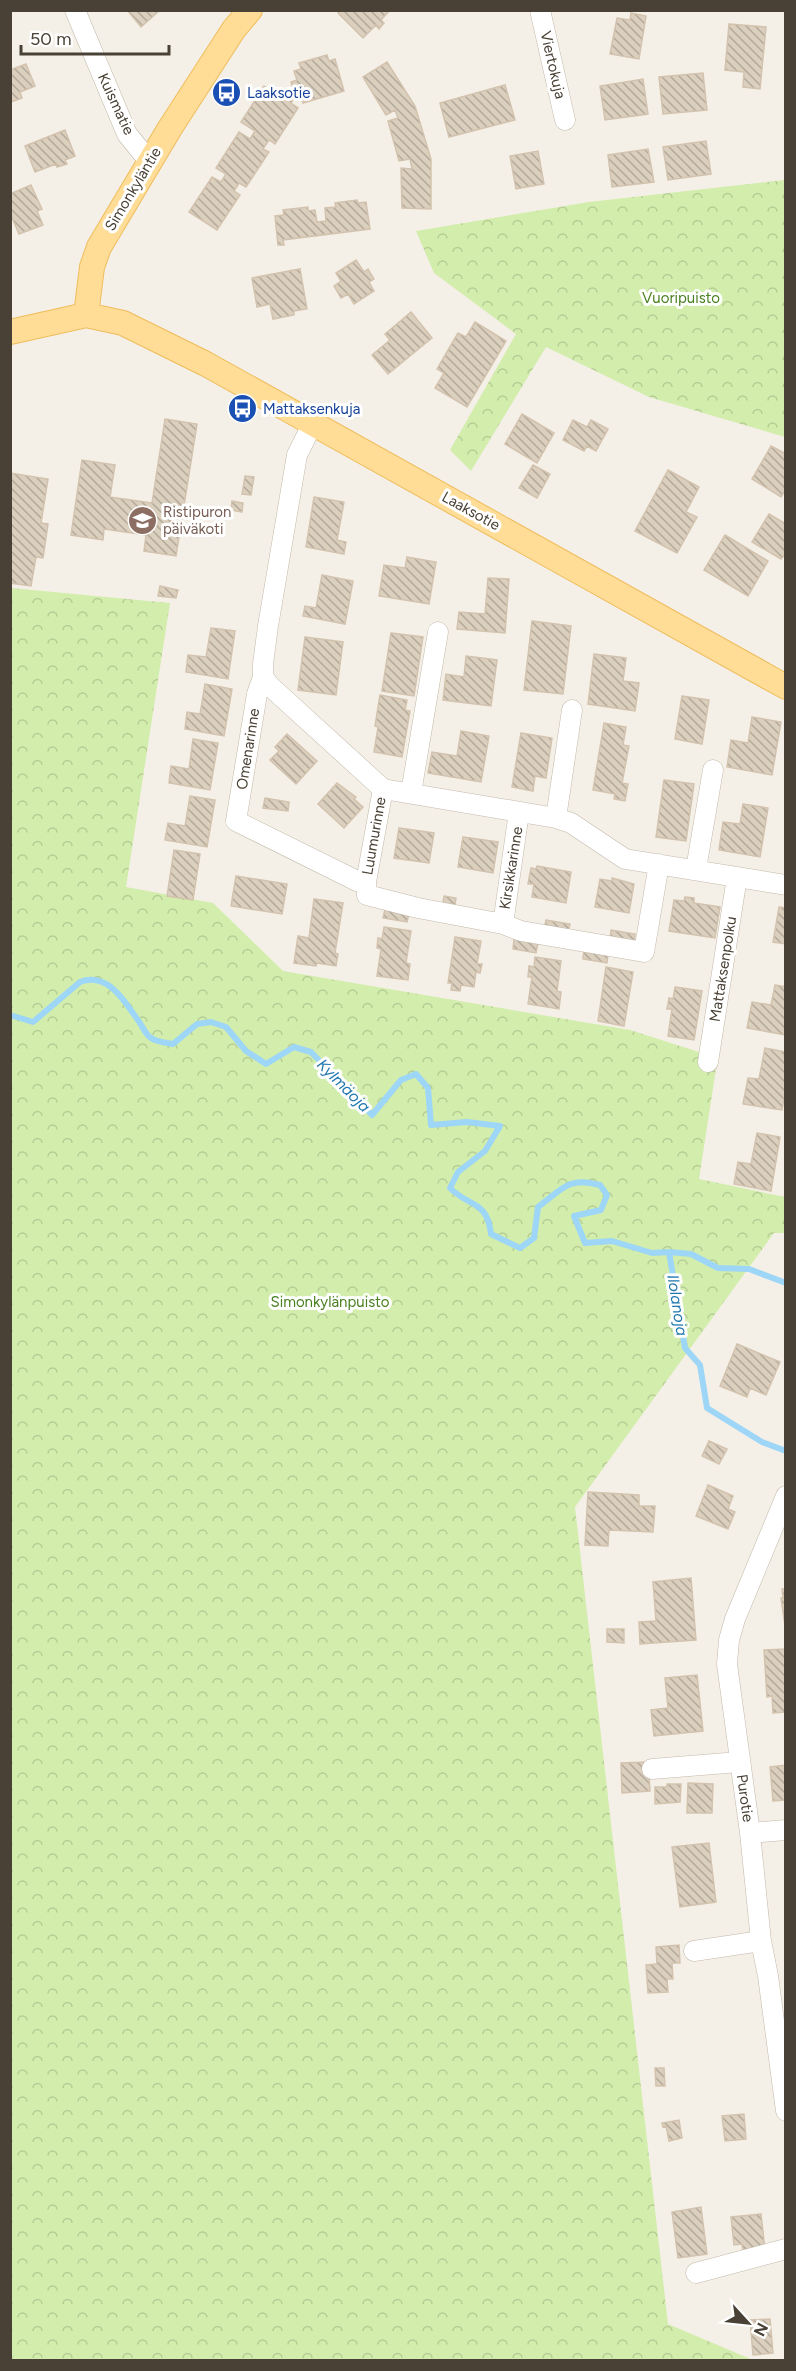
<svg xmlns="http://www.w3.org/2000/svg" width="796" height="2371" font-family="Figtree,sans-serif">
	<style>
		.forest { fill: url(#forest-crowns) }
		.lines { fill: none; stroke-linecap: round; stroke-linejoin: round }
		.stream { stroke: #9ed6f7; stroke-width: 6 }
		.building { fill: url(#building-back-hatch); stroke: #d3c3ae; stroke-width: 1.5 }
		.minor-casing { stroke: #c2b8a9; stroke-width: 21 }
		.major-casing { stroke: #efbc5c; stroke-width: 26 }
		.minor { stroke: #fff; stroke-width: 20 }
		.major { stroke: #ffdd96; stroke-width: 24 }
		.labels { text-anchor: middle; stroke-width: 6; stroke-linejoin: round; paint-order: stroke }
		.street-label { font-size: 15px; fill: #494135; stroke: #fff }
		.transit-label { font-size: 15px; fill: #164399; stroke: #fff; text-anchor: start }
		.park-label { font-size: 15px; fill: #4a8122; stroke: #fff }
		.education-label { font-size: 15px; fill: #785e54; stroke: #fff; text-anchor: start }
		.water-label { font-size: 16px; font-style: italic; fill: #2278ae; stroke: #fff }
	</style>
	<defs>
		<pattern id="forest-crowns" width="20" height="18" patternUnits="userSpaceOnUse" patternTransform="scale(1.5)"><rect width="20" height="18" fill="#d2edac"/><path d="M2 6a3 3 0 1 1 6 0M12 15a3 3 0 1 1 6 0" fill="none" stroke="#b6cc95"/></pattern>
		<pattern id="building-back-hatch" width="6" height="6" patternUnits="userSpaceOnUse" patternTransform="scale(1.5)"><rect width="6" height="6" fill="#dbcfbe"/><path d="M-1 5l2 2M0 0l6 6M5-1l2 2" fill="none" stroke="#b4aa9b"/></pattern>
	</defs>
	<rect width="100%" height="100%" fill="#f5f0e7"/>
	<path class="forest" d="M785 180V437L649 397 546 347 471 471 450 450 516 334 434 273 416 231 589 202Z
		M11 588 170 603 126 887 213 903 283 971 630 1030 702 1053 718 1056 699 1179 785 1197 786 1233H774L575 1507 668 2324 753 2360H11Z"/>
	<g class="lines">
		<path class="stream" d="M10 1015 33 1022 80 982C109 971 126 1004 140 1023 143 1028 146 1035 151 1038 157 1042 166 1043 173 1044L197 1024 211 1022 226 1027 246 1051 266 1064 294 1047 311 1052 372 1115 401 1080 416 1074 428 1088 431 1125 467 1122 500 1126 485 1151 458 1172 450 1188C470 1208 487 1200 491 1234L520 1248 534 1238 538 1207C562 1189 569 1176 600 1185L607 1195 601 1210 574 1216 585 1243 612 1241 652 1253 669 1252 691 1254 718 1268 749 1269 786 1283
			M669 1252 685 1348 700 1365 707 1408 762 1442 786 1451"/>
	</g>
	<path class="building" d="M127 10H160L141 27Z
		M341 10H390L381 20 384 23 379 29 376 25 363 38 338 13Z
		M631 13 646 16 639 59 610 54 617 18 630 20Z
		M729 24 766 27 760 89 743 87 744 72 725 70Z
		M327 55 329 61 335 59 344 91 303 103 300 94 295 96 291 82 297 80 294 71 301 69 299 63Z
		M387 62 415 106 431 159V209L402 208 401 168 412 169 410 159 399 161 388 121 398 118 395 110 386 115 363 77Z
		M26 64 35 86 20 92 22 98 11 102 10 70Z
		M703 73 707 110 663 114 659 77Z
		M643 79 648 114 605 120 600 86Z
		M505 85 515 120 449 137 440 103Z
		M264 86 279 96 282 91 294 98 291 103 298 108 275 144 269 140 263 149 269 152 246 187 239 183 234 191 240 195 217 230 189 212 212 177 221 182 226 174 216 168 239 132 250 139 255 131 241 122Z
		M65 130 75 156 65 160 67 164 57 167 56 164 35 172 25 146Z
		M706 141 711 174 668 180 663 147Z
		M648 149 654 182 612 187 608 155Z
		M538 151 544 184 516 189 510 156Z
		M31 185 42 209 37 211 43 225 19 234 10 213V194Z
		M357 200 358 203 366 202 370 229 283 240 284 245H278L275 216 284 215 283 210 308 207V211L315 210 317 222 326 221 325 208 336 207 335 203Z
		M356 260 364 272 368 269 374 279 369 282 374 291 354 304 348 294 341 298 334 286 341 281 336 273Z
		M300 269 307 309 294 311V315L273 319 270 304 257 307 252 278Z
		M411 312 432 338 388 374 372 355 390 340 385 334Z
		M475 322 506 341 467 407 435 388 444 373 437 369 458 333 466 337Z
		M522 414 554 433 537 463 505 444Z
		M165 419 197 424 176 556 144 551 146 535 104 529 103 540 71 535 82 460 115 465 110 497 152 503Z
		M573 420 587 427 591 420 608 429 596 451 587 446 584 451 563 440Z
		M771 446 786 454V489L781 497 752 479Z
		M533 465 550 474 537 498 519 488Z
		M668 470 699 487 686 512 697 517 677 553 635 531Z
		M10 473 48 479 41 523 48 524 43 558 36 557 31 586 10 583Z
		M245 476 254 477 251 495 242 494Z
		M314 497 344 502 337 540 346 542 344 554 306 547Z
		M232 501 243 503 242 512 231 510Z
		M769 514 786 524V553L781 559 752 542Z
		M725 535 768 561 748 596 704 570Z
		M407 557 436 562 429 604 379 596 384 565 405 568Z
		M322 575 353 581 345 624 303 616 305 606 316 608Z
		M488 578 509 579 505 633 457 629 459 612 485 614Z
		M160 586 178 590 176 598 158 596Z
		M532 621 571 626 563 694 524 690Z
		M211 628 235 631 228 679 186 672 188 655 206 657Z
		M391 633 423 637 414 696 382 691Z
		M305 637 343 642 336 695 298 690Z
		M594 654 626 658 623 681 639 683 635 711 588 704Z
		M466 656 497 660 491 706 443 700 446 674 464 677Z
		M205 684 232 689 224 736 185 729 187 712 200 714Z
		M380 695 407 700 405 710 410 711 402 757 374 752 378 727 375 726Z
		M682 696 709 700 702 744 675 739Z
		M752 717 781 722 772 775 727 767 731 740 748 743Z
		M604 723 626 727 623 745 629 746 622 783 628 784 625 801 614 799 615 794 593 790Z
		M461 731 489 736 481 782 428 773 432 752 457 756Z
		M521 733 552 738 546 778 535 776 533 791 512 787Z
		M287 734 317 761 296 784 270 760 279 751 275 747Z
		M193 739 218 743 210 790 169 783 171 766 189 769Z
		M664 780 694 784 686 841 656 837Z
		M337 783 356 797 354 799 363 807 344 828 318 804Z
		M190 796 215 800 207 847 165 840 168 823 185 826Z
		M265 798 289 802 288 811 263 808Z
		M743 804 768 808 760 857 719 850 723 822 740 824Z
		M399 828 434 833 429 863 394 858Z
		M463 837 498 842 493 873 458 867Z
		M174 850 200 854 193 900 167 896Z
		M537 866 571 872 566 903 532 897 534 884H528L531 868 536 869Z
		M236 876 287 884 282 914 231 906Z
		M612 878 634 884 629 913 595 907 600 879 612 881Z
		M444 896 456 898 455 905 443 903Z
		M685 897 694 898V903L720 907 715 938 669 931 674 900 684 901Z
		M314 899 343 903 335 953 338 954 336 966 317 963 316 966 294 963 298 936 309 938Z
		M779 907 786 908V944L773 942Z
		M385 909 409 913 407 922 383 918Z
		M546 920 570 924 568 933 544 930Z
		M384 927 411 931 406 963 410 964 408 980 377 976 381 949 377 948 378 938 382 939Z
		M611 930 635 934 634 944 610 940Z
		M455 937 481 941 477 964H482L480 973 476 972 474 987 461 985 460 991 451 990 452 983H448Z
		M514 939 538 943 536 953 513 949Z
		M584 949 608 953 607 963 583 959Z
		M535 957 561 961 557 991 561 992 559 1009 528 1004 532 977H528L529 966 534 967Z
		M606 967 633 972 624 1026 598 1021Z
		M775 985 786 987V1035L747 1028 752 1002 771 1005Z
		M675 987 702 991 694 1040 668 1036 672 1009H667L669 998 673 999Z
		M765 1048 786 1052V1088L782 1110 743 1104 748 1078 759 1079Z
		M757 1133 780 1137 771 1191 734 1184 738 1162 751 1164Z
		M737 1344 780 1362 766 1395 750 1388 747 1397 720 1386Z
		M709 1441 727 1449 719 1464 702 1456Z
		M708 1485 733 1496 728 1509 735 1512 728 1529 696 1516Z
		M588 1492 639 1495V1506H655L653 1532 609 1530 608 1546 585 1545Z
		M691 1578 696 1640 640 1644 639 1622 656 1621 653 1582Z
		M782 1589H786L785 1626 781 1598H783Z
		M607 1629H624V1643L607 1642Z
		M786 1649V1712L773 1713 772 1696 767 1697 764 1650Z
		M697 1675 703 1731 654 1736 651 1710 668 1708 665 1678Z
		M648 1762 650 1791 622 1793 621 1763Z
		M786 1765V1800L773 1801 770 1767Z
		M688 1783 713 1784 712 1813H687Z
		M667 1784H681L680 1802 655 1804V1787H667Z
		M709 1843 716 1902 680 1907 672 1847Z
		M679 1945 680 1963H672L673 1979H667L668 1992 648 1993 646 1965 657 1964 656 1947Z
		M655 2068H664L665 2086H656Z
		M744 2114 746 2139 725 2141 722 2116Z
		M679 2120 682 2138 669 2141 666 2126 663 2127 662 2123Z
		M701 2207 707 2254 678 2258 672 2212Z
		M761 2214 765 2250 743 2253 742 2244 734 2245 731 2217Z
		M770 2319 773 2353 753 2355 750 2320Z"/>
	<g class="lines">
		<defs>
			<path id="minor" d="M75 10 127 134 149 161
				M540 10 565 120
				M313 423 297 455 268 626 263 664V677L271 687 383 789 556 818 571 823 625 859 786 885
				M263 677 257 694 236 821 357 881 366 882
				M383 789 366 882 367 895 418 908 503 924 521 931 644 952 659 864
				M411 793 438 632
				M556 818 572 710
				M696 869 713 770
				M503 924 519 812
				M708 1062 737 877
				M786 1496 735 1619 729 1640 727 1664 750 1833 761 1941 768 1976 786 2111
				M652 1769 739 1762
				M750 1833 786 1830
				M694 1951 761 1941
				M696 2273 786 2249"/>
			<path id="major" d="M86 315 92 267 99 247 170 128 234 29 250 10
				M10 332 86 315 123 323 206 364 786 687"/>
		</defs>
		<use href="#minor" class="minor-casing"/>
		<use href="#major" class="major-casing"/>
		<use href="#minor" class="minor"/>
		<use href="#major" class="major"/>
	</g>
	<defs>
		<symbol id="bus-disc" viewBox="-11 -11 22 22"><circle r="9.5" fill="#1a4fb4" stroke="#fff"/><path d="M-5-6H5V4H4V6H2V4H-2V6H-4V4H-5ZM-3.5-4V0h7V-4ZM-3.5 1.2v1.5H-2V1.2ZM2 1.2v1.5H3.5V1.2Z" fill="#fff"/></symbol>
		<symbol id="school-disc" viewBox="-11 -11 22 22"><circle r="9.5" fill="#8d6e63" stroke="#fff"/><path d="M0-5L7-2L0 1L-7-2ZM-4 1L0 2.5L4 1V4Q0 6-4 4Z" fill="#fff"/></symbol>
	</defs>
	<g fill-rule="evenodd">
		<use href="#bus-disc" x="210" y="76" width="33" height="33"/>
		<use href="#bus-disc" x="226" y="392" width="33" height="33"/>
		<use href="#school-disc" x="126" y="504" width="33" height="33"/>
	</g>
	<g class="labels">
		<g class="street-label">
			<text transform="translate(553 65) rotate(77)" y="5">Viertokuja</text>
			<text transform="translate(116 104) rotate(65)" y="5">Kuismatie</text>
			<text transform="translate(133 189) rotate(-59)" y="5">Simonkyläntie</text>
			<text transform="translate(471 511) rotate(29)" y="5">Laaksotie</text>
			<text transform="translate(248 749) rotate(-81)" y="5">Omenarinne</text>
			<text transform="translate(374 836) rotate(-80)" y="5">Luumurinne</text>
			<text transform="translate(511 868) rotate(-81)" y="5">Kirsikkarinne</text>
			<text transform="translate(723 969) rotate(-81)" y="5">Mattaksenpolku</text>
			<text transform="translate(745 1798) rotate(82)" y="5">Purotie</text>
		</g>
		<g class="transit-label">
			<text x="247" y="98">Laaksotie</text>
			<text x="263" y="414">Mattaksenkuja</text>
		</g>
		<g class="park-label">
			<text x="681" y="303">Vuoripuisto</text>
			<text x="330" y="1307">Simonkylänpuisto</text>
		</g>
		<g class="education-label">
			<text x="163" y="517">Ristipuron<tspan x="163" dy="17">päiväkoti</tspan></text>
		</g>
		<g class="water-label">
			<text transform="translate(344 1085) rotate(45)" y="6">Kylmäoja</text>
			<text transform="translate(678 1305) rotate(81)" y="6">Ilolanoja</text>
		</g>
	</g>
	<rect width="796" height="2371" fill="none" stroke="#494135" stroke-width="24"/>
	<g transform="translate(748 2323) rotate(117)" stroke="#ffffff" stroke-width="4.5" paint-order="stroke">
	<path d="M0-4.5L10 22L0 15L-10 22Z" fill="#494135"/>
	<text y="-9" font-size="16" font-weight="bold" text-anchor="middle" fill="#494135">N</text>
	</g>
	<path d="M21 45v9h148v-9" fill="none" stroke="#494135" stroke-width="3"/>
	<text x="30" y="45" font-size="18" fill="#494135" stroke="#ffffff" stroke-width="4.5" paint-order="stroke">50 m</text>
</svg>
